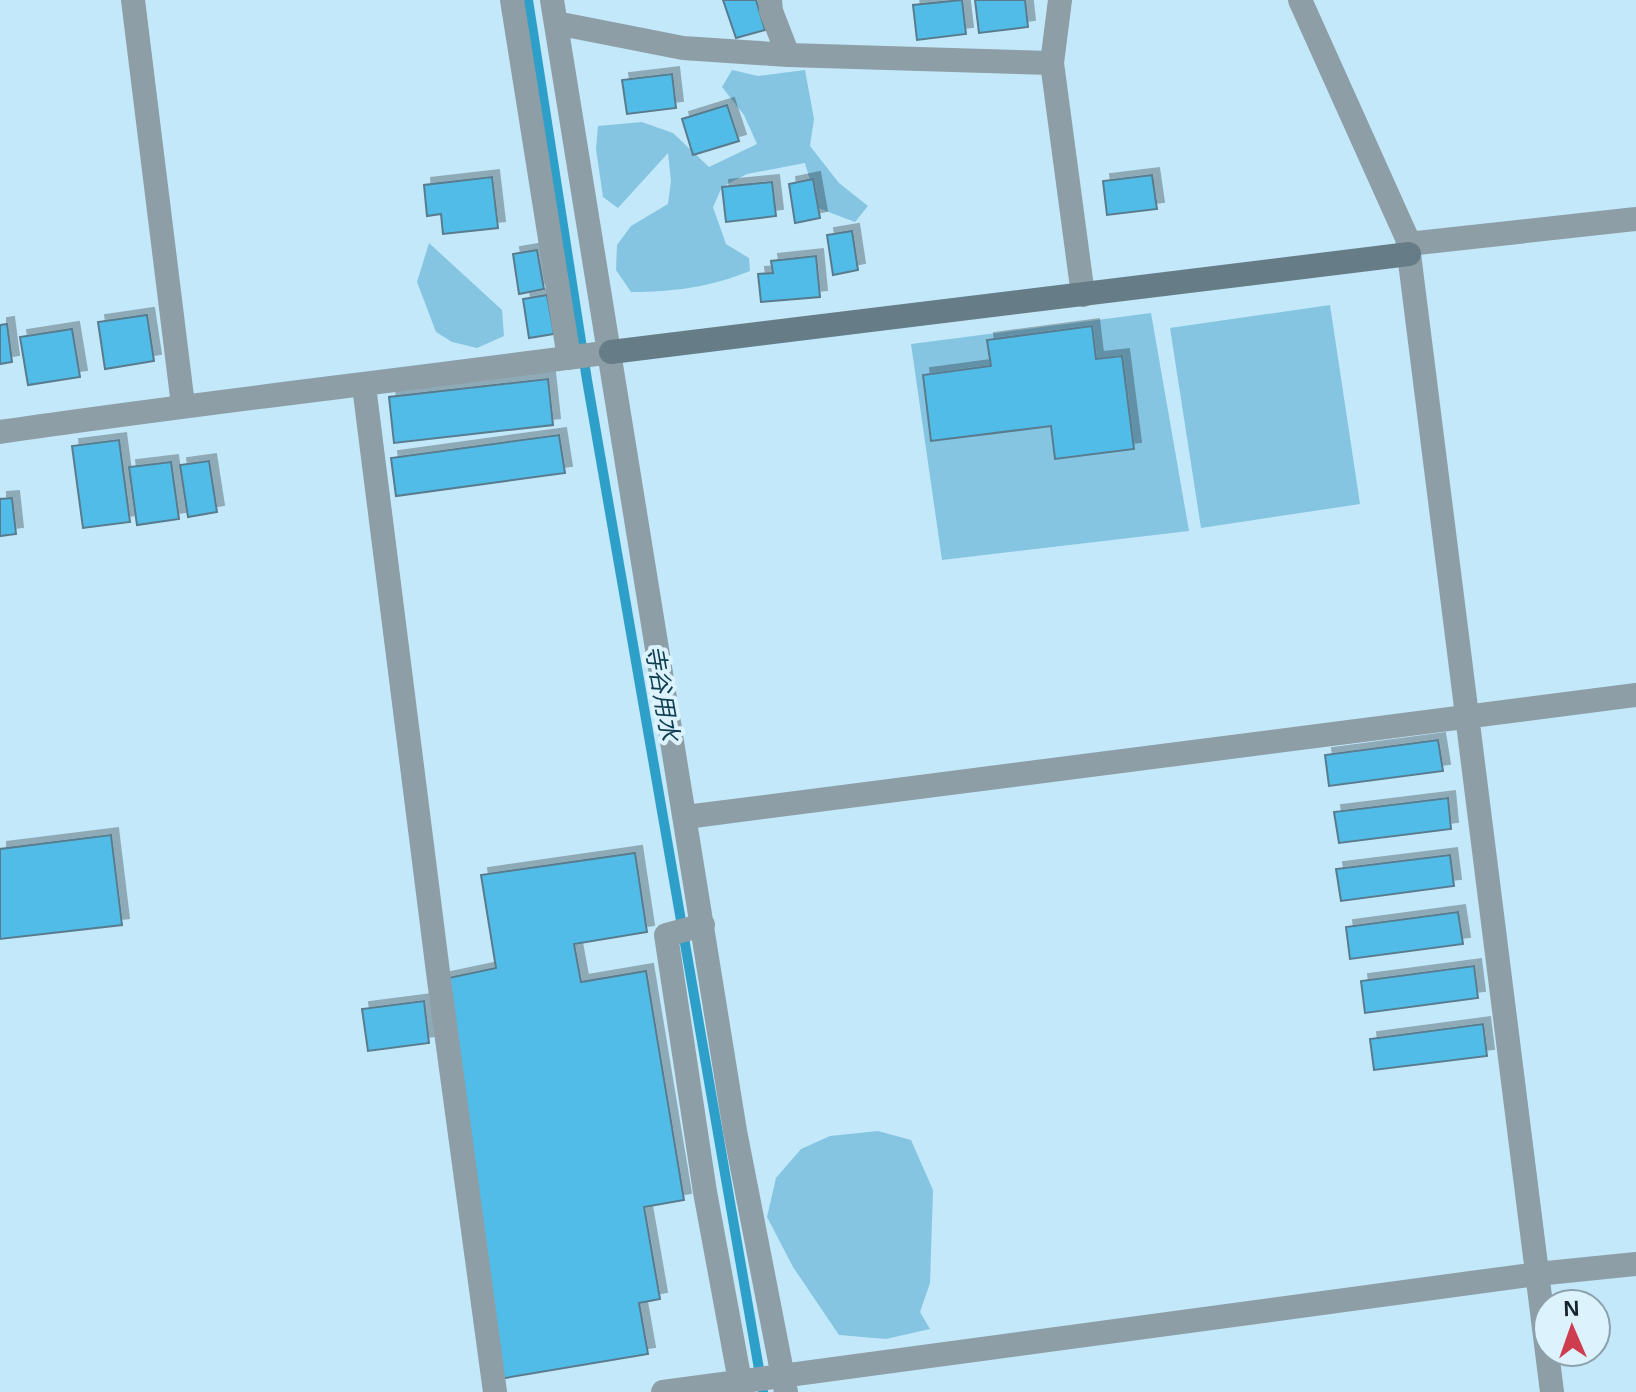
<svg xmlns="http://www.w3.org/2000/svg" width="1636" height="1392" font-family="Arial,'Noto Sans JP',sans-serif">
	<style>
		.green { fill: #86c5e2 }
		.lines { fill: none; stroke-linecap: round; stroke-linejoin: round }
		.stream { stroke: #2e9fc9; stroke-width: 10 }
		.building { fill: #51bce7; stroke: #597c8d; stroke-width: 2; filter: url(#shadow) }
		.street { stroke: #8e9ea6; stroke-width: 24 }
		.secondary { stroke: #667d88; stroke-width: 24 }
		.labels { text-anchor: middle; stroke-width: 8; stroke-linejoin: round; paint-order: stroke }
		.water-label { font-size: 24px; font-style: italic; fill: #0e3e50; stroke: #dcf3fe }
	</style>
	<defs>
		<filter id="shadow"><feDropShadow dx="7" dy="-7" stdDeviation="0" flood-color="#0004"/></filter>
	</defs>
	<rect width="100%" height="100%" fill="#c2e8fa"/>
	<path class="green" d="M732 70 758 76 805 70 814 119 810 146 839 183 868 206 855 222 818 208 805 163 747 174 722 187 713 207 726 244 749 258 750 271C710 287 674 292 631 292L616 270 617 245 631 226 668 204 671 181 668 153 618 208 603 197 596 149 598 126 642 122 673 133 709 167 757 144 744 115 722 87Z
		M429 243 502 310 504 336 477 348 452 342 436 332 417 282Z
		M1330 305 1360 504 1201 528 1170 328Z
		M1151 313 1189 531 942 560 911 344Z
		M878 1131 911 1140 933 1190 930 1283 920 1312 930 1329 886 1339 839 1335 793 1267 767 1217 776 1178 801 1149 830 1136Z"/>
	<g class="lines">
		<path class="stream" d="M528 0 587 380 763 1392"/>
	</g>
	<path class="building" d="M723 0H756L765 30 736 38Z
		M962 0 966 34 917 40 913 5Z
		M975 0H1025L1028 27 979 33Z
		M672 74 676 108 627 114 622 80Z
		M727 105 739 141 693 155 682 119Z
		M1152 175 1157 209 1107 215 1103 181Z
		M492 177 498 228 443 234 441 214 427 216 424 185Z
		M813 179 820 218 795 223 789 184Z
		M772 182 776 216 726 222 722 187Z
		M852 231 858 270 833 275 827 235Z
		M537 250 544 289 519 294 513 254Z
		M816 256 820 297 761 302 758 274 773 273 771 261Z
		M547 295 554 334 529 338 523 299Z
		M147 315 154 361 105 369 98 322Z
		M7 324 12 362 0 364V325Z
		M1092 326 1096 359 1122 356 1134 449 1055 459 1051 426 931 441 923 375 991 366 987 340Z
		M72 329 80 377 28 385 20 337Z
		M548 379 553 425 394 443 389 397Z
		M559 435 565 473 396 496 391 458Z
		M119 440 130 522 83 528 72 446Z
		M209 461 217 512 188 517 180 465Z
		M171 462 179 519 137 525 129 467Z
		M12 498 16 534 0 536V499Z
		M1438 740 1443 771 1329 786 1325 755Z
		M1448 798 1451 829 1339 843 1334 812Z
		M111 835 122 925 0 939V849Z
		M635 853 647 932 574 944 581 982 646 971 684 1200 644 1207 660 1299 639 1303 648 1354 493 1380 439 980 496 968 481 875Z
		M1450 855 1454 886 1341 901 1336 869Z
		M1458 912 1463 944 1350 959 1346 927Z
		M1474 966 1478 998 1365 1013 1361 981Z
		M424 1001 429 1043 368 1051 362 1009Z
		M1483 1024 1487 1056 1374 1070 1370 1039Z"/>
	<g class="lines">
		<path class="street" d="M133 0 183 405
			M512 0 569 358
			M552 0 735 1131 786 1392
			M770 0 771 11 788 55
			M1060 0 1052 63 1083 295
			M1300 0 1407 238 1552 1392
			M556 23 683 48 788 55 1052 63
			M1408 244 1636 219
			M364 386 439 980 495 1392
			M0 432C203 402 407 380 611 352
			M686 817 1636 695
			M703 925 666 935 705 1192 742 1392
			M663 1392 1537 1274 1636 1264"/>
		<path class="secondary" d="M611 352 1409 254"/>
	</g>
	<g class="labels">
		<g class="water-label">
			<text transform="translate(662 693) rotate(80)" y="8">寺谷用水</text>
		</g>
	</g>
	<g transform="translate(1572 1328) rotate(358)"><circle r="38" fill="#dcf3fe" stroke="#8da1aa" stroke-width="2"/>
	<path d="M0-6L14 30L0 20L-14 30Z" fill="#ce3d4f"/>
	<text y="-12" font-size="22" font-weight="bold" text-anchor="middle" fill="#16252b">N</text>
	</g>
</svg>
